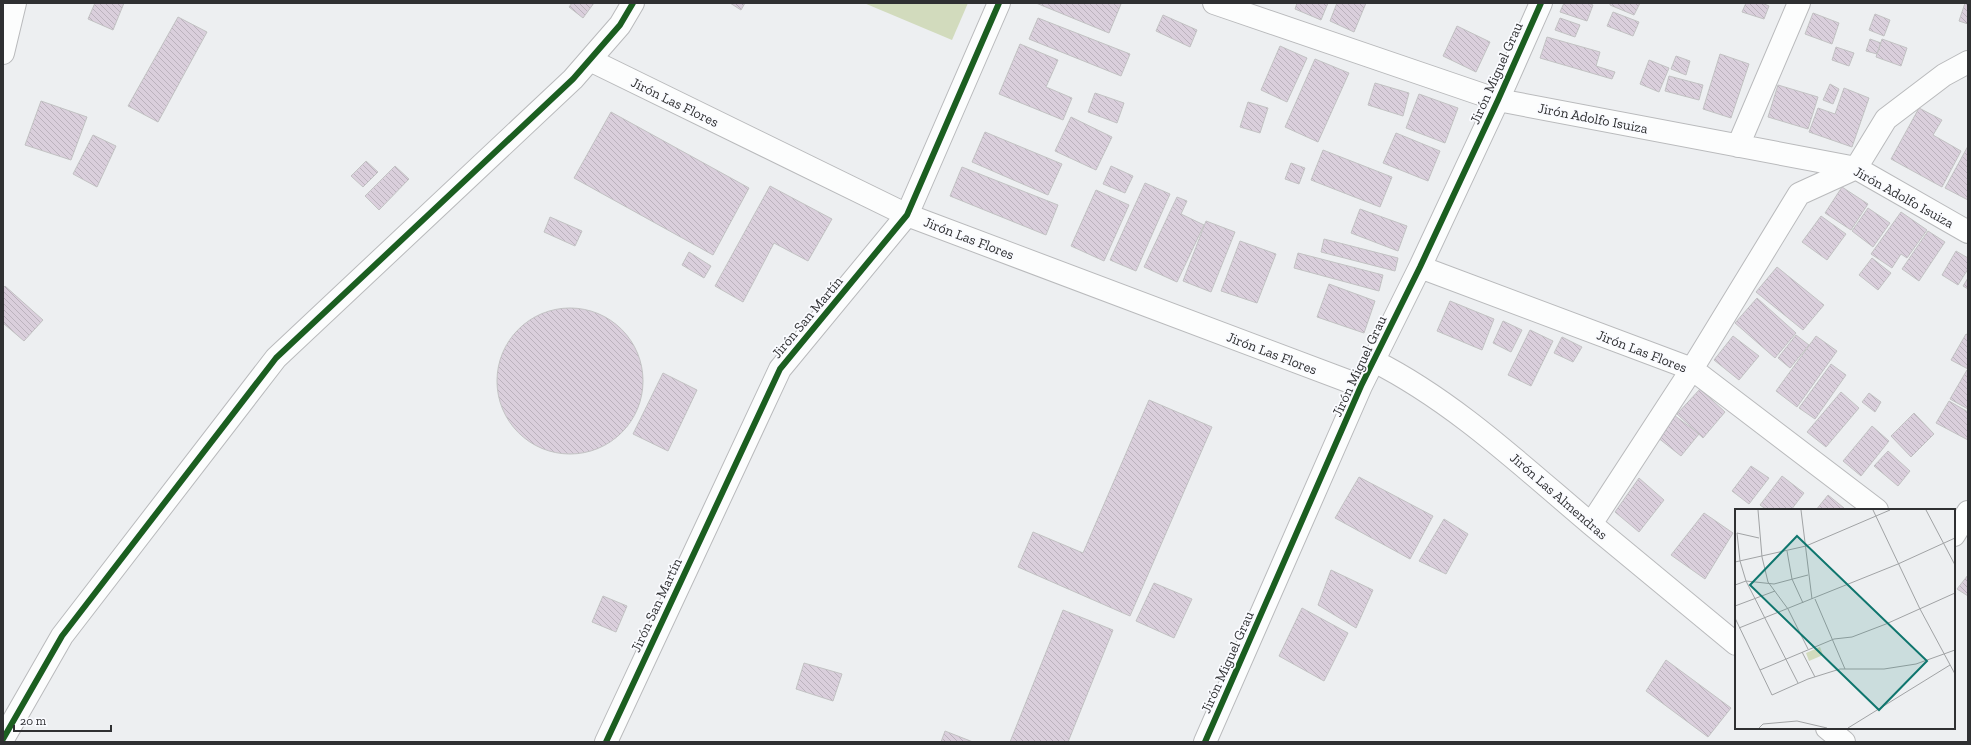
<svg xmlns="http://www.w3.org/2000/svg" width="1971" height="745" font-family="'Zilla Slab',serif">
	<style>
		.green { fill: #d2dbbd }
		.building { fill: url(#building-back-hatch); stroke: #c2c2c3 }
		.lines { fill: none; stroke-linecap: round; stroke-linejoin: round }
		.minor-casing { stroke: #b9babc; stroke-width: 24 }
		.minor { stroke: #fcfdfd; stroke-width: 22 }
		.cycleway-casing { stroke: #fafbff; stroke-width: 8 }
		.cycleway { stroke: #1b5e20; stroke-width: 6 }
		.labels { text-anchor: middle; stroke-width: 3.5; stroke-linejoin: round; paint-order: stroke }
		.street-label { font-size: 14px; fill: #2f3032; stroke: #fafbff }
		.inset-road { fill: none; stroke: #a1a3a5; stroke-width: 1 }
		.view { fill: #0f766e; fill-opacity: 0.15; stroke: #0f766e; stroke-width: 2 }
		.inset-edge { fill: none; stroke: #2f3032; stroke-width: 2 }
	</style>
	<defs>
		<pattern id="building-back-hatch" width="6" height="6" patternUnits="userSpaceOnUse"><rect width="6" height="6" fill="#dacfdc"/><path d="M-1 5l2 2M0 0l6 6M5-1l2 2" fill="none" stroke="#bbb2bd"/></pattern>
	</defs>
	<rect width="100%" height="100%" fill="#edeff1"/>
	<path class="green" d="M864 3H968L952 40Z"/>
	<path class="building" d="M95 3H124L113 30 88 19Z
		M572 3H594L583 18 569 7Z
		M730 3H745L741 10Z
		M1036 3H1118L1121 4 1109 33Z
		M1297 3H1328L1321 20 1295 9Z
		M1337 3H1366L1354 32 1330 21Z
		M1564 3H1588L1593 5 1587 21 1560 12Z
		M1610 3H1640L1634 15 1610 5Z
		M1746 3H1762L1769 6 1764 19 1742 12Z
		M1965 3 1968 4V24L1959 21Z
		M1613 12 1639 22 1633 36 1607 26Z
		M1813 13 1839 23 1832 44 1805 34Z
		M1875 14 1890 20 1884 36 1869 30Z
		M1163 15 1197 30 1190 47 1156 31Z
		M178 17 207 32 158 122 128 106Z
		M1038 18 1130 54 1121 76 1029 39Z
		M1560 18 1580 25 1575 37 1555 30Z
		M1457 26 1490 42 1476 72 1443 56Z
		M1547 37 1600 52 1596 66 1615 72 1612 79 1540 58Z
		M1870 39 1881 43 1877 54 1866 51Z
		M1882 39 1907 48 1901 66 1876 57Z
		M1020 44 1058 60 1046 87 1072 98 1063 120 999 94Z
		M1280 46 1307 58 1287 102 1261 90Z
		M1836 47 1854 53 1849 66 1832 60Z
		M1720 54 1749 64 1731 118 1703 109Z
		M1676 56 1690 61 1686 75 1671 69Z
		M1315 59 1349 73 1318 142 1285 127Z
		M1649 60 1669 68 1659 92 1640 84Z
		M1669 76 1703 85 1699 100 1665 91Z
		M1375 83 1409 93 1403 116 1368 105Z
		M1830 84 1839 89 1833 104 1823 100Z
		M1778 85 1818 97 1808 129 1768 117Z
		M1844 88 1869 98 1852 147 1809 132 1818 108 1835 114Z
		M1095 93 1124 103 1117 123 1088 112Z
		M1419 94 1458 108 1445 143 1406 128Z
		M41 101 87 117 71 160 25 145Z
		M1248 102 1268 108 1260 133 1240 127Z
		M1919 108 1942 120 1933 135 1961 151 1942 187 1891 159Z
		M611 112 749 188 713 255 574 178Z
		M1071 117 1112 137 1096 170 1055 151Z
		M985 132 1062 164 1048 195 972 162Z
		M1396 133 1440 151 1428 181 1383 163Z
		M93 135 116 146 97 187 73 174Z
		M1968 146V200L1945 188Z
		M1323 150 1392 177 1380 207 1311 180Z
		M366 161 378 172 363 187 351 176Z
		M1291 163 1305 168 1299 184 1285 179Z
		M395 166 409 179 379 210 365 196Z
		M1111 166 1133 176 1125 193 1103 184Z
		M962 167 1058 205 1046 235 950 196Z
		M1145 183 1170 194 1136 271 1110 260Z
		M770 186 832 219 808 261 774 243 743 302 715 286Z
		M1842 187 1868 204 1851 230 1825 213Z
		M1096 190 1129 205 1104 261 1071 246Z
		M1177 197 1187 201 1181 214 1204 225 1177 282 1144 267Z
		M1868 208 1890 223 1873 247 1852 231Z
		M1360 209 1407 226 1398 251 1351 233Z
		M1901 212 1927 230 1907 258 1901 254 1892 268 1871 254Z
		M1821 216 1846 234 1827 260 1802 242Z
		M550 217 582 231 575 246 544 232Z
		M1206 221 1235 232 1211 292 1183 281Z
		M1928 231 1945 242 1919 281 1902 269Z
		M1324 239 1398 258 1395 271 1321 252Z
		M1240 241 1276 254 1257 303 1221 291Z
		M1956 251 1968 258V269L1958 285 1942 275Z
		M689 252 711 266 704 278 682 265Z
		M1298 253 1383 275 1379 291 1294 268Z
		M1872 258 1891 273 1878 290 1859 275Z
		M1777 267 1824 305 1803 330 1756 292Z
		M1968 278V289L1963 286Z
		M1329 284 1375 301 1364 333 1317 317Z
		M5 286 43 320 24 341 3 323V288Z
		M1757 298 1796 333 1775 358 1735 323Z
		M1450 301 1494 319 1482 350 1437 331Z
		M497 381a73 73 0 1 1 146 0a73 73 0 1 1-146 0Z
		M1503 321 1522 330 1511 352 1493 343Z
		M1530 330 1553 341 1531 386 1508 375Z
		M1966 334 1968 335V369L1951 360Z
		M1796 335 1809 345 1790 368 1778 358Z
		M1733 336 1759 356 1739 380 1714 360Z
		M1816 336 1837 351 1797 407 1776 391Z
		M1562 337 1582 347 1573 362 1554 353Z
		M1831 364 1846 375 1815 419 1799 408Z
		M1967 370H1968V409L1950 399Z
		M663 373 697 390 668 451 633 434Z
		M1700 389 1725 412 1703 438 1677 414Z
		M1841 392 1859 408 1826 447 1807 432Z
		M1869 393 1881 402 1875 412 1862 402Z
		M1149 400 1212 427 1130 616 1018 567 1033 532 1083 553Z
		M1949 401 1968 412V440L1936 423Z
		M1914 413 1934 434 1911 457 1891 436Z
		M1674 415 1699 434 1681 456 1657 437Z
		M1872 426 1889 441 1861 476 1843 461Z
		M1888 451 1910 471 1898 486 1874 466Z
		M1751 466 1769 478 1749 504 1732 491Z
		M1782 476 1804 493 1791 510H1767L1760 505Z
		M1359 477 1433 516 1410 559 1335 518Z
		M1639 478 1664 500 1639 532 1615 512Z
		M1828 495 1844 508 1843 510H1816Z
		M1704 513 1733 533 1705 579 1671 555Z
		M1444 519 1468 534 1446 574 1419 561Z
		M1331 570 1373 590 1356 628 1318 605Z
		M1968 575V596L1957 589Z
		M1154 583 1192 599 1174 638 1136 621Z
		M603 596 627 606 616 632 592 622Z
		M1302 608 1348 633 1324 681 1279 656Z
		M1063 610 1113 630 1068 742H1010Z
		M1666 660 1731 708 1708 737 1646 691Z
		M804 663 842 674 833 701 796 689Z
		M945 731 973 742H941Z"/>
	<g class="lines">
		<defs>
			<path id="minor" d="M1214 3 1498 100 1856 168 1968 232
				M3 53 15 3
				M590 60 907 215 1361 386
				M1738 146 1799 3
				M1420 267 1692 369 1877 510
				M1374 361C1455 402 1522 466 1591 524 1639 564 1688 604 1736 644
				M1591 524 1692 369 1799 194 1856 168 1886 119 1944 75 1968 62
				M1954 535 1968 512
				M1827 728 1844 742
				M3 739 62 636 276 358 573 79 620 25 633 3
				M606 742 780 369 907 215 999 3
				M1205 742 1361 386 1420 267 1498 100 1541 3"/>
		</defs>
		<use href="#minor" class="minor-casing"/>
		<use href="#minor" class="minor"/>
		<defs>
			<path id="cycleway" d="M3 739 62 636 276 358 573 79 620 25 633 3
				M606 742 780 369 907 215 999 3
				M1205 742 1361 386 1420 267 1498 100 1541 3"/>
		</defs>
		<use href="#cycleway" class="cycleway-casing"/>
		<use href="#cycleway" class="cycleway"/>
	</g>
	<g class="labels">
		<g class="street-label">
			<text transform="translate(1496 73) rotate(-66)" y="5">Jirón Miguel Grau</text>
			<text transform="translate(675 102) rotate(26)" y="5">Jirón Las Flores</text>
			<text transform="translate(1593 118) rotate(11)" y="5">Jirón Adolfo Isuiza</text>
			<text transform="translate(1904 197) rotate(29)" y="5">Jirón Adolfo Isuiza</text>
			<text transform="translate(969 238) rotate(21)" y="5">Jirón Las Flores</text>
			<text transform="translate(807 317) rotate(-50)" y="5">Jirón San Martín</text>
			<text transform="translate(1642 351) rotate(21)" y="5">Jirón Las Flores</text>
			<text transform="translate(1272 353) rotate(21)" y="5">Jirón Las Flores</text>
			<text transform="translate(1359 366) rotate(-65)" y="5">Jirón Miguel Grau</text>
			<text transform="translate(1559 496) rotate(41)" y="5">Jirón Las Almendras</text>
			<text transform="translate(656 605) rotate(-65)" y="5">Jirón San Martín</text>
			<text transform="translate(1227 662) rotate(-66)" y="5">Jirón Miguel Grau</text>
		</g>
	</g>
	<g transform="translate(1735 509)">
		<rect width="220" height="220" fill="#edeff1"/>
		<path d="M85 138 88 146 74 152 71 144Z" fill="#d2dbbd"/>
		<path class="inset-road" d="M23 1 27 48 33 73 53 100 73 140M66 1 77 90M138 1 185 100 220 165M191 1 220 56M2 24 5 52 11 72 63 174M2 24 24 29M52 42 57 70 68 94M0 53 71 37 155 1M0 76 11 72 39 75 73 66M80 90 110 160M0 97 40 82M0 109 37 186 73 170 105 160H149L181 155 220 141M4 119 163 55 220 29M67 143 80 168M25 161 99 130 117 128 151 115 220 84M24 219 28 215 62 212 92 219M113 219 215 156"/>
		<path class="view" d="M62 27 192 152 144 201 15 76Z"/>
		<rect width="220" height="220" class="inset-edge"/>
	</g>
	<rect width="1971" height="745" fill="none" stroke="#2f3032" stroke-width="8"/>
	<path d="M14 725v6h97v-6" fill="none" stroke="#2f3032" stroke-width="2"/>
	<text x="20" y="725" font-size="12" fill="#2f3032" stroke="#fafbff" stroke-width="3" paint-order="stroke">20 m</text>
</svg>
